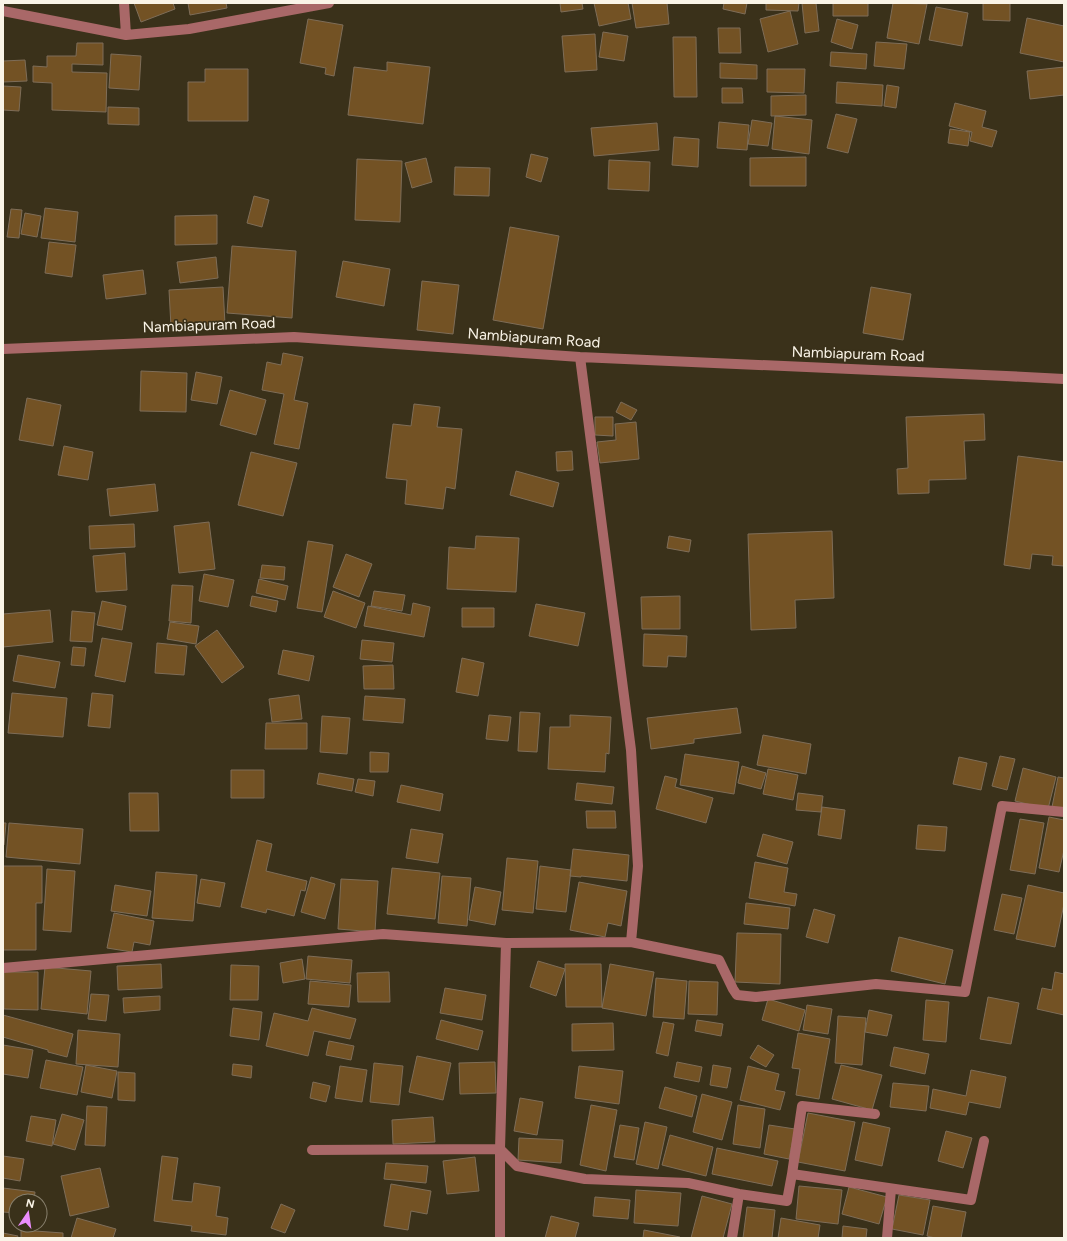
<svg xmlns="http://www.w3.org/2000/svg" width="1067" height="1241" font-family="Figtree,sans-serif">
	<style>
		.building { fill: #735224; stroke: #7e6d58 }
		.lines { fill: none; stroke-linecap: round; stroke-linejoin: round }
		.minor { stroke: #a96868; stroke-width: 10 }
		.labels { text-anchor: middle; stroke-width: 3.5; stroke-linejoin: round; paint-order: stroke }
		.street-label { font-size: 15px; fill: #faf4e7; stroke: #3a311a }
	</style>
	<rect width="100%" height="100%" fill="#3a311a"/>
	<path class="building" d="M134 3H173L175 9 141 22Z
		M188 3H226L227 8 190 15Z
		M560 3H582L583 9 561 12Z
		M594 3H628L631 19 599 26Z
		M632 3H667L669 24 636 28Z
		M724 3H747L745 14 723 9Z
		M766 3H799L798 11 766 10Z
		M802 3H816L819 31 805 33Z
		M833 3H868V16H833Z
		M893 3 927 4 919 44 887 38Z
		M983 3H1010V21L983 20Z
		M936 7 968 13 962 46 929 40Z
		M790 11 798 44 768 52 760 19Z
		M1027 18 1064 26V62L1020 53Z
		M308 19 343 25 334 76 325 74 326 68 300 63Z
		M837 19 858 25 852 49 831 42Z
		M718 28H740L741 53H719Z
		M603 32 628 36 624 61 599 57Z
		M595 34 597 70 565 72 562 36Z
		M673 37H696L697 97H674Z
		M876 42 907 44 904 69 874 66Z
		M77 43H103V65L72 64V72L107 73 106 112 52 110V83L33 82V66L47 67V56H76Z
		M831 52 867 54 866 69 830 66Z
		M111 54 141 56 139 90 109 88Z
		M25 60 27 81 3 82V61Z
		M387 62 430 67 423 124 348 115 354 67 387 71Z
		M720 63 757 65V79L720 78Z
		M1064 67V95L1030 99 1027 71Z
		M205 69H248V121H188V82H205Z
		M767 69H805L804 93 767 92Z
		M837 82 883 85 882 106 836 103Z
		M887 85 899 87 896 108 884 106Z
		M3 86 21 87 19 111 3 110Z
		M722 88H742L743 103H722Z
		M806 95V115L771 116V96Z
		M955 103 986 111 982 127 997 131 992 147 970 141 972 132 949 126Z
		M108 107 139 108V125L108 124Z
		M836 114 857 119 848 153 827 148Z
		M775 116 812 120 809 154 772 149Z
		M752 120 772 123 768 146 748 144Z
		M719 122 749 125 747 150 717 148Z
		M657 123 659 150 594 156 591 128Z
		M950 129 970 132 968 146 948 143Z
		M674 137 699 139 698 167 672 165Z
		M531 154 548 158 541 182 526 177Z
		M806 157V186H750V158Z
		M426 158 432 182 412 188 405 163Z
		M357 159 402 161 400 222 355 220Z
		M609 160 650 162 649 191 608 189Z
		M455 167 490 168 489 196 454 195Z
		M254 196 269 200 262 227 247 223Z
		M45 208 78 212 75 242 41 238Z
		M11 209 22 210 19 238 7 237Z
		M25 213 41 216 37 237 21 234Z
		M217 215V244L175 245V216Z
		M510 227 559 236 543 329 493 320Z
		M49 242 76 245 72 277 45 273Z
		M232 246 296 251 292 318 227 313Z
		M216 257 218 278 180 283 177 262Z
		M343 261 390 269 384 306 336 297Z
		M143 270 146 294 106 299 103 275Z
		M422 281 459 285 453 334 417 330Z
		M223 287 225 324 171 327 169 290Z
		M871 287 911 294 903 340 863 333Z
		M283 353 303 357 294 400 308 403 299 449 274 444 284 394 262 390 267 362 281 365Z
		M141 371 187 373 186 412 140 411Z
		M196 372 222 377 217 404 191 400Z
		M230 390 266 400 256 435 220 425Z
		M27 398 61 405 53 446 19 440Z
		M621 402 637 410 631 420 616 412Z
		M414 404 440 407 437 427 462 429 455 489 446 487 443 509 405 504 407 480 386 478 393 424 411 426Z
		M984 414 985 440 964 441 966 479 929 480V493L898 494 897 469 908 468 906 417Z
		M595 417H613V436L595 435Z
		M636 422 639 459 600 463 597 442 616 440 615 424Z
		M64 446 93 452 88 480 58 475Z
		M572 451 573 470 557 471 556 452Z
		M251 452 297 463 283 516 238 505Z
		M1018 456 1064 462V566L1052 565 1053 556 1032 554 1030 569 1004 565Z
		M516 471 559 483 553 507 510 495Z
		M155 484 158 511 110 516 107 489Z
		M209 522 215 569 179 573 174 526Z
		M134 524 135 547 90 549 89 526Z
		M832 531 834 598 795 600 796 628 751 630 748 534Z
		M476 536 519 538 516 592 447 589 449 547 475 549Z
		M669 536 691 540 689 552 667 548Z
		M308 541 333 545 322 612 297 608Z
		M125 553 127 590 96 592 93 556Z
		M346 554 372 564 359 597 333 587Z
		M262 565 285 567 284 580 260 578Z
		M204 574 234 580 228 607 199 601Z
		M259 579 288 586 285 600 256 593Z
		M172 585 193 586 191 623 169 621Z
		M333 591 365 603 356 628 324 617Z
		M374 591 405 595 402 611 371 606Z
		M252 596 278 601 276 612 250 606Z
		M680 596V629H642L641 597Z
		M102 601 126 606 122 630 97 625Z
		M413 603 430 607 424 637 364 626 368 606 411 615Z
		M536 604 585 613 578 646 529 636Z
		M462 608H494V627H462Z
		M50 610 53 642 3 647V614Z
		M72 611 95 613 92 642 70 641Z
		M170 622 199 626 196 644 167 639Z
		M217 630 244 667 222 683 195 646Z
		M644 634 687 636 686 657 668 656 667 667 643 666Z
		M102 638 132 643 125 682 95 676Z
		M362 640 394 643 392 662 360 659Z
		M157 643 187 646 184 675 155 673Z
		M73 647 86 648 84 666 71 665Z
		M283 650 314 656 309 681 278 674Z
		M18 655 60 662 55 688 13 681Z
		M462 658 484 663 478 696 456 692Z
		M393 665 394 689H364L363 666Z
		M12 693 67 698 63 737 8 733Z
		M92 693 113 695 110 728 88 726Z
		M299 695 302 719 272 722 269 699Z
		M365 696 405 699 403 723 363 720Z
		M737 708 741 733 694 739V743L651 749 647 718Z
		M520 712 540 713 537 752 518 751Z
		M489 715 511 717 508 741 486 739Z
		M570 715 611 717 609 754 606 753 605 772 548 769 550 727H570Z
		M322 716 350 718 347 754 320 752Z
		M266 723H307V749H265Z
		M763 735 811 744 806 774 757 765Z
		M370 752 389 753 388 772H370Z
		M685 754 739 762 734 794 680 785Z
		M1000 756 1015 759 1007 790 992 786Z
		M959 757 987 763 981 790 953 784Z
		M742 766 766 773 761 789 738 783Z
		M1023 768 1056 777 1048 809 1015 801Z
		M768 769 798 775 793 800 763 794Z
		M231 770H264V798H231Z
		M319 773 354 779 352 791 317 784Z
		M665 776 677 779 675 787 713 798 706 823 656 809Z
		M1058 777 1064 778V809L1052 807Z
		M358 779 375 781 373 796 355 792Z
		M577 783 614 787 612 804 575 800Z
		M401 785 443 794 440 811 397 802Z
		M129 793H158L159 831H130Z
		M798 793 823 796 821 812 796 810Z
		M822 807 845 810 841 839 818 835Z
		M586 811H615L616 828H587Z
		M1049 817 1064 820V850L1059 872 1039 868Z
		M1020 819 1044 823 1035 874 1010 870Z
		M3 823H6L4 845H3Z
		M9 823 83 829 80 864 6 857Z
		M918 825 947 827 945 851 916 849Z
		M411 829 443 834 438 863 406 858Z
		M763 834 793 842 787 864 757 856Z
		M257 840 272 844 266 871 307 881 305 891 301 890 294 916 267 909 266 913 241 907Z
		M573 849 629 855 627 881 581 876V877L570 876Z
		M507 858 538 861 533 913 502 910Z
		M755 862 788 868 784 892 797 894 795 906 749 898Z
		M3 866H42V903H36V950H3Z
		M540 866 571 870 566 912 536 909Z
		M392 868 440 873 435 919 387 914Z
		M47 869 75 871 71 932 43 930Z
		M156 872 197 875 193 921 152 918Z
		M442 876 471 878 467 926 438 923Z
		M311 877 335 884 325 919 301 912Z
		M201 879 225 883 220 907 197 903Z
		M341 879 378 881 375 932 338 929Z
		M579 882 627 891 621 926 608 923 605 937 570 930Z
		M115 885 151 891 147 916 111 911Z
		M1028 885 1064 893V904L1055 947 1016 939Z
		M475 887 501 892 495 925 469 920Z
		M1002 894 1022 898 1014 934 994 930Z
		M746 903 790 908 788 929 744 924Z
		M814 909 835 915 828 943 806 937Z
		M114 913 154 921 150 945 134 942 132 952 107 948Z
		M737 933 781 934 780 984 735 982Z
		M899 937 953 950 945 984 891 971Z
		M308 956 352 960 350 983 306 979Z
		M302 959 305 979 283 983 280 963Z
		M538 961 565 969 556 996 530 987Z
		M161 964 162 988 118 990 117 966Z
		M565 964H601L602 1007H566Z
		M610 964 654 972 646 1016 602 1008Z
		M231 965 259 966 258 1000H230Z
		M45 967 91 971 87 1014 41 1009Z
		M4 972H38V1010L4 1009Z
		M389 972 390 1002H358L357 973Z
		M1055 972 1064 974V1015L1037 1009 1042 988 1052 990Z
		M656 978 687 981 684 1019 653 1017Z
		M310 981 351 985 349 1007 308 1004Z
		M689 981 718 982 717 1015 688 1014Z
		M445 988 486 995 482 1020 440 1013Z
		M91 994 109 995 106 1021 88 1019Z
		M160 996V1010L124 1013 123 998Z
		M988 997 1019 1003 1011 1044 980 1039Z
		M768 999 805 1010 799 1031 762 1020Z
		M926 1000 949 1002 946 1042 923 1040Z
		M807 1005 832 1009 828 1034 803 1030Z
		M233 1008 262 1012 259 1040 230 1036Z
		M312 1008 356 1019 350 1039 314 1031 308 1056 266 1046 274 1013 308 1021Z
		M869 1010 892 1015 887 1036 865 1032Z
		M3 1015 73 1034 67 1057 48 1052V1050L3 1037Z
		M838 1016 866 1018 862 1065 835 1063Z
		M441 1020 483 1031 478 1050 436 1039Z
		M697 1020 723 1024 721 1036 695 1031Z
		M663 1022 674 1024 668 1056 656 1053Z
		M613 1023 614 1050 572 1051V1024Z
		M78 1030 120 1034 118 1067 76 1064Z
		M798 1033 830 1039 819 1099 796 1095 800 1069 792 1068Z
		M329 1041 354 1046 351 1060 326 1055Z
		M3 1045 33 1050 28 1078 3 1074Z
		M758 1045 774 1055 766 1067 750 1058Z
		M894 1047 929 1054 925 1074 890 1066Z
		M417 1056 451 1063 443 1100 409 1092Z
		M46 1060 83 1067 77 1095 40 1088Z
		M495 1062 496 1093 460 1094 459 1063Z
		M677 1062 702 1067 699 1082 674 1077Z
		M374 1063 403 1066 399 1105 370 1102Z
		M233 1064 252 1066 251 1078 232 1075Z
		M86 1065 117 1071 112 1098 81 1092Z
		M713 1065 731 1068 727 1088 710 1085Z
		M841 1065 882 1075 872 1110 832 1099Z
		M340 1066 367 1070 362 1102 335 1098Z
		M579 1066 623 1071 619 1104 575 1098Z
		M748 1066 779 1074 775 1090 785 1092 780 1110 740 1100Z
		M971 1070 1006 1077 1000 1108 969 1102 966 1115 930 1108 933 1089 966 1096Z
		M118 1072 135 1073V1101L118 1100Z
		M313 1082 330 1086 326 1102 310 1098Z
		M893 1083 929 1086 926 1111 890 1107Z
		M665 1087 697 1096 692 1117 659 1108Z
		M702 1094 732 1102 722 1140 693 1132Z
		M520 1098 543 1102 537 1135 514 1131Z
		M591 1105 617 1110 606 1171 580 1165Z
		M738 1105 765 1109 760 1148 733 1144Z
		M87 1106 107 1107 105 1146 85 1145Z
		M808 1113 855 1122 845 1171 798 1162Z
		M62 1114 84 1120 75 1150 53 1144Z
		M31 1116 56 1120 52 1146 26 1141Z
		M433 1117 435 1142 393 1144 392 1120Z
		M645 1122 667 1127 658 1169 636 1164Z
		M863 1122 890 1128 882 1166 855 1160Z
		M620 1125 639 1128 634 1160 614 1157Z
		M769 1125 795 1129 789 1159 764 1154Z
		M946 1131 972 1138 963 1168 938 1161Z
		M670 1135 713 1147 706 1176 662 1165Z
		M519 1138 563 1140 561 1163 518 1160Z
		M717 1148 778 1161 772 1186 712 1174Z
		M3 1156 24 1159 20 1181 3 1178Z
		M162 1156 178 1158 172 1200 192 1202 194 1183 220 1187 216 1216 228 1218 226 1235 191 1231 192 1226 154 1221Z
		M475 1157 479 1191 447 1194 443 1161Z
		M386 1163 428 1166 426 1183 384 1179Z
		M100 1168 109 1207 70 1216 61 1176Z
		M391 1184 431 1191 427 1214 411 1211 408 1230 384 1226Z
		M799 1186 842 1190 838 1224 796 1219Z
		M849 1187 887 1197 879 1224 842 1214Z
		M3 1188 35 1192 34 1201H16V1213L3 1212Z
		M636 1190 681 1193 678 1226 634 1223Z
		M899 1195 930 1200 923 1235 892 1229Z
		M702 1196 732 1204 723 1238H691Z
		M595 1197 630 1200 628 1219 593 1216Z
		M281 1204 295 1210 285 1233 271 1228Z
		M933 1206 966 1212 961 1238H935L927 1236Z
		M747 1207 775 1210 772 1238H743Z
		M551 1216 579 1223 575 1238H545Z
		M77 1218 116 1229 113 1238H71Z
		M781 1218 820 1225 818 1238H778Z
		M843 1226 867 1229 866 1238H842Z
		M21 1230 63 1233V1238H21Z
		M644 1230 680 1237V1238H643Z
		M3 1233 18 1236 17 1238H3Z"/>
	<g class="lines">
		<path class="minor" d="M124 3 126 35 189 29 329 3
			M3 11 126 35
			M3 349 294 337 580 357 1006 376 1064 379
			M580 357 631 750 638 866 631 942
			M506 943 631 942 719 960 733 989 737 995 756 997 876 984 965 992 1002 806 1064 812
			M3 968 383 934 506 943 500 1149V1238
			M312 1150 500 1149 517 1166 585 1179 688 1183 739 1194 787 1201 792 1174 971 1200 984 1141
			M792 1174 802 1106 875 1114
			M732 1238 739 1194
			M887 1238 891 1189"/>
	</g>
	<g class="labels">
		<g class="street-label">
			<text transform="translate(209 325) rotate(-2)" y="5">Nambiapuram Road</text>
			<text transform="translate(534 338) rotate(4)" y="5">Nambiapuram Road</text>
			<text transform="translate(858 354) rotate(2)" y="5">Nambiapuram Road</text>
		</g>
	</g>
	<rect width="1067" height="1241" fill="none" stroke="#faf4e7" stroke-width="8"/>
	<g transform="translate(28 1213) rotate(13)"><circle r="19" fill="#3a311a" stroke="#877f6c"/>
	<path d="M0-3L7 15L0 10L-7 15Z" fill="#eb8dfc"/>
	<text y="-6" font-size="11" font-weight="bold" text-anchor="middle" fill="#faf4e7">N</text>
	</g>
</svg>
